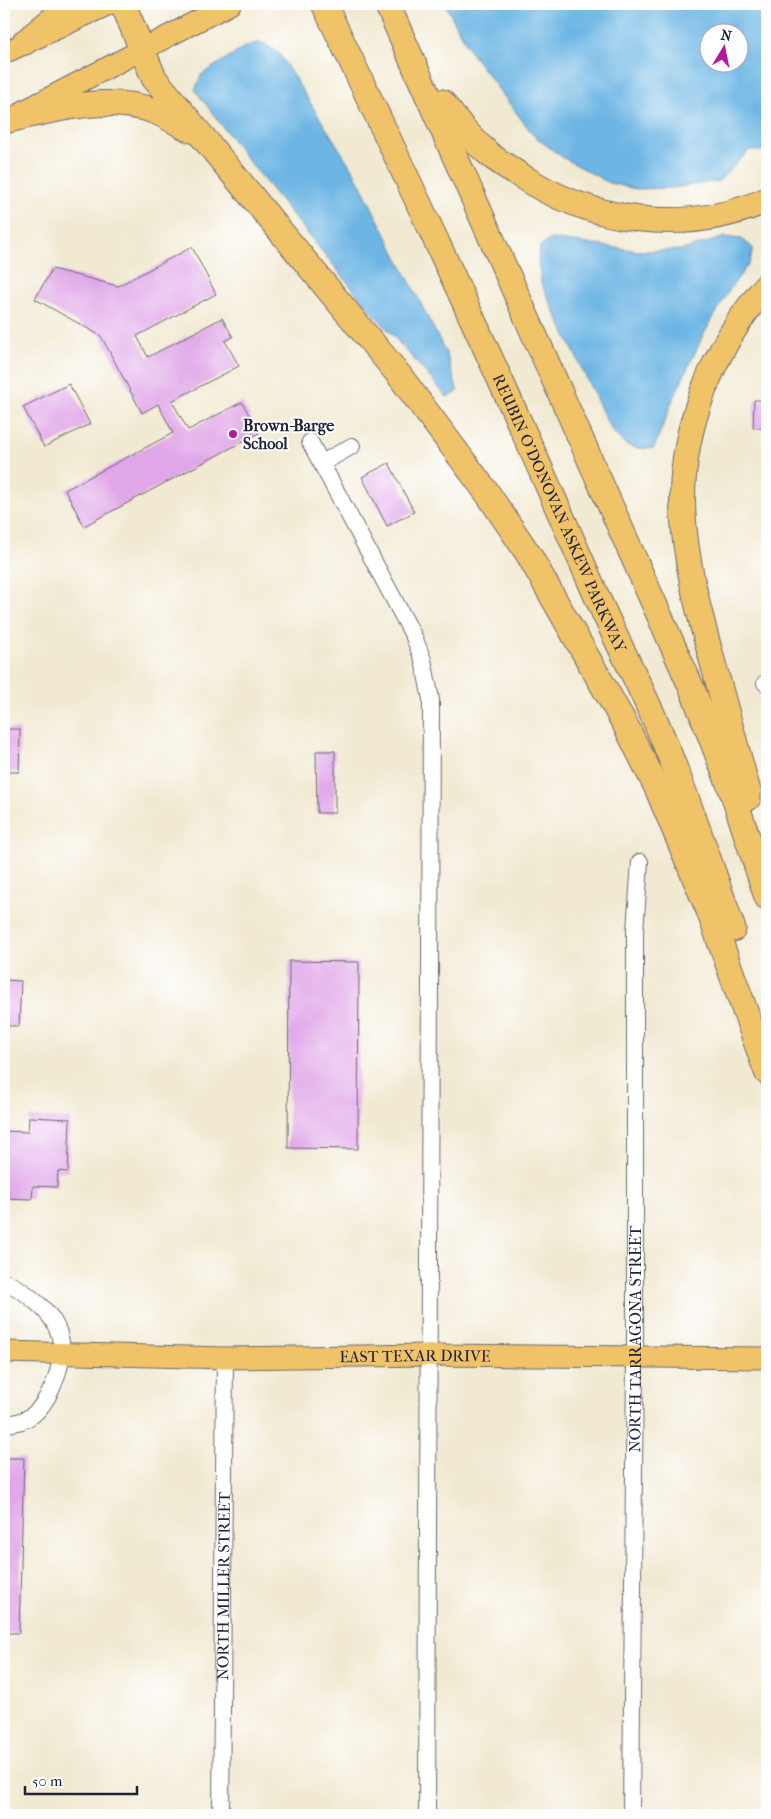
<svg xmlns="http://www.w3.org/2000/svg" width="771" height="1819" font-family="'IM FELL French Canon',serif">
	<style>
		.water { fill: #6cb5e4; stroke: #476c90; fill-rule: evenodd }
		.building { fill: #e1a8e9 }
		.lines { fill: none; stroke-linecap: round; stroke-linejoin: round }
		.minor-casing { stroke: #6a6870; stroke-width: 18 }
		.major-casing { stroke: #6a6870; stroke-width: 23 }
		.highway-casing { stroke: #6a6870; stroke-width: 27 }
		.minor { stroke: #fff; stroke-width: 16 }
		.major { stroke: #f0c369; stroke-width: 21 }
		.highway { stroke: #f0c369; stroke-width: 25 }
		.poi-dot { fill: #b5179e; stroke: #fff; stroke-width: 2 }
		.labels { text-anchor: middle; stroke-width: 4; stroke-linejoin: round; paint-order: stroke }
		.poi-label { font-size: 16px; font-weight: bold; fill: #22223b; stroke: #fff; text-anchor: start }
		.street-label { font-size: 16px; fill: #22223b; stroke: #fff }
	</style>
	<rect width="100%" height="100%" fill="#fff"/>
	<filter id="ink" filterUnits="userSpaceOnUse"><feTurbulence type="fractalNoise" baseFrequency=".02" numOctaves="2"/><feDisplacementMap in="SourceGraphic" scale="10" xChannelSelector="R" yChannelSelector="G"/><feConvolveMatrix kernelMatrix="1 2 1 2 8 2 1 2 1" color-interpolation-filters="sRGB"/></filter>
	<filter id="wash" filterUnits="userSpaceOnUse"><feTurbulence type="fractalNoise" baseFrequency=".0096" numOctaves="4" result="noise"/><feDisplacementMap in="SourceGraphic" scale="20" xChannelSelector="R" yChannelSelector="G"/><feGaussianBlur stdDeviation="1.12" result="paint"/><feColorMatrix in="noise" values="0 0 0 0 0 0 0 0 0 0 0 0 0 0 0 0 0 1.4 0 .05"/><feComposite in="paint" operator="in"/></filter>
	<g filter="url(#wash)">
		<rect width="100%" height="100%" fill="#f1e9d1"/>
		<path class="water" d="M445 4H767V152L750 150 719 181 673 188 636 189 609 183 562 157 534 136 471 53ZM708 32H738V62H708Z
			M261 42 278 52 354 172 446 353 458 392 447 397 366 305 250 163 195 90 201 75 244 47Z
			M725 237 742 239 753 248 750 262 730 289 704 334 674 397 654 448C630 450 624 446 610 428L541 283 538 260 540 246 551 239 640 251 682 250Z"/>
		<g id="blocks">
			<path class="building" d="M192 247 216 294 137 336 148 357 222 318 233 337 225 341 239 366 172 401 188 430 242 402 259 433 84 526 65 490 173 433 158 404 142 413 101 336 35 299 52 269 118 286Z
				M69 384 90 424 44 447 23 407Z
				M754 400H767V428H753Z
				M389 463 414 512 387 526 362 477Z
				M4 729H20L19 772H4Z
				M316 751H335V813H317Z
				M289 961 359 962 358 1149 288 1148Z
				M4 980 21 981 19 1026H4Z
				M29 1117 70 1119 68 1172 58 1171 57 1187 33 1186 32 1199 4 1198V1131L28 1132Z
				M4 1458H24L19 1633H4Z"/>
		</g>
	</g>
	<g filter="url(#ink)">
		<use href="#blocks" fill-opacity="0" stroke="#6a6870" stroke-width="1"/>
		<g class="lines">
			<defs>
				<g id="minor">
					<path d="M310 442 414 637 423 660 431 699 427 1815"/>
					<path d="M322 463 352 446"/>
					<path d="M765 683H767"/>
					<path d="M4 1282C17 1286 26 1293 36 1302 66 1327 67 1354 52 1388 41 1411 30 1423 4 1424"/>
					<path id="s1" d="M221 1815 225 1358"/>
					<path id="s2" d="M631 1815 635 1356V931L640 862"/>
				</g>
				<g id="major">
					<path d="M4 53 109 4"/>
					<path d="M24 111 230 4"/>
					<path id="s3" d="M4 1352 225 1358 427 1355 767 1358"/>
				</g>
				<g id="highway">
					<path d="M123 4 154 78 399 375 488 494 529 555 626 726 657 788 709 911 767 1072"/>
					<path id="s4" d="M324 4C416 195 505 387 590 581 612 633 639 682 661 734 688 798 710 864 733 929"/>
					<path d="M387 4 693 691 733 794 767 897"/>
					<path d="M25 42 59 14 66 4"/>
					<path d="M442 102C456 121 472 140 490 155 499 162 509 168 518 174 592 223 685 236 767 200"/>
					<path d="M4 121C52 110 106 94 154 111 167 116 179 124 191 130"/>
					<path d="M748 798V791C736 746 723 701 711 656 698 609 686 563 683 515 678 432 713 347 767 285"/>
				</g>
			</defs>
			<use href="#minor" class="minor-casing"/>
			<use href="#major" class="major-casing"/>
			<use href="#highway" class="highway-casing"/>
			<use href="#minor" class="minor"/>
			<use href="#major" class="major"/>
			<use href="#highway" class="highway"/>
		</g>
	</g>
	<circle class="poi-dot" cx="233" cy="434" r="5"/>
	<g class="labels">
		<g class="poi-label">
			<text x="243" y="431">Brown-Barge<tspan x="243" dy="18">School</tspan></text>
		</g>
		<g class="street-label">
			<text dy="6" stroke="none"><textPath href="#s4" startOffset="561">REUBIN O'DONOVAN ASKEW PARKWAY</textPath></text>
			<text dy="6" stroke="none"><textPath href="#s2" startOffset="476">NORTH TARRAGONA STREET</textPath></text>
			<text dy="6" stroke="none"><textPath href="#s3" startOffset="411">EAST TEXAR DRIVE</textPath></text>
			<text dy="6" stroke="none"><textPath href="#s1" startOffset="229">NORTH MILLER STREET</textPath></text>
		</g>
	</g>
	<rect width="771" height="1819" fill="none" stroke="#fff" stroke-width="20"/>
	<g transform="translate(724 48) rotate(10)"><circle r="24" fill="#ffffff" stroke="#a7a7b1"/>
	<path d="M0-4L9 19L0 12L-9 19Z" fill="#b5179e"/>
	<text y="-8" font-size="14" font-weight="bold" text-anchor="middle" fill="#22223b">N</text>
	</g>
	<path d="M25 1786v8h112v-8" fill="none" stroke="#22223b" stroke-width="2.5"/>
	<text x="32" y="1786" font-size="15" fill="#22223b" stroke="#ffffff" stroke-width="4" paint-order="stroke">50 m</text>
</svg>
